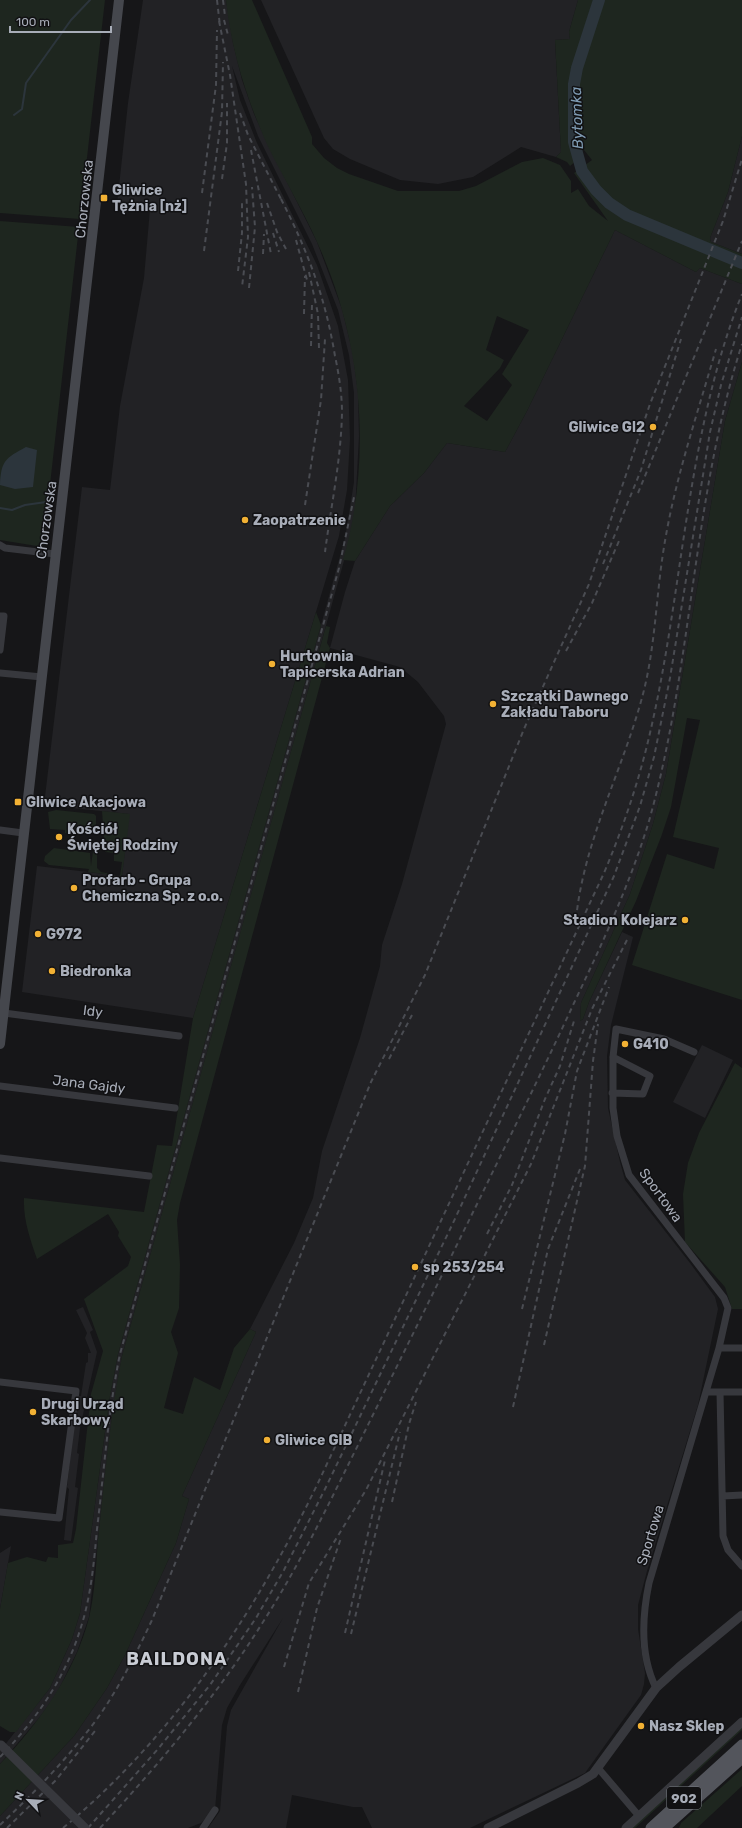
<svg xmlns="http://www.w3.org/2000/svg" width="742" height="1828" font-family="Rubik,sans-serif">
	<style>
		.built { fill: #222225 }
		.green { fill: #1e261f; fill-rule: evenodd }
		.water { fill: #2c353c }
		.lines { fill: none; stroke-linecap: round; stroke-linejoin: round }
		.stream { stroke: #2c353c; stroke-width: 2 }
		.river { stroke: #2c353c; stroke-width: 12 }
		.minor { stroke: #37383d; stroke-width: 7 }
		.tertiary { stroke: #37383d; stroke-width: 9 }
		.secondary { stroke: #45474d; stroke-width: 10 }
		.primary { stroke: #53555c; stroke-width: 11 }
		.rail { stroke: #4a4c52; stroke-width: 2; stroke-dasharray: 5 4; stroke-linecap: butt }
		.tertiary-bridge { stroke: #37383d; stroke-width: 9 }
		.poi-dot { fill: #f2b134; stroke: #111113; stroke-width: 1.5 }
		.labels { text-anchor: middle; stroke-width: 3; stroke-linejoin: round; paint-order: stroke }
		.shield { fill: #111113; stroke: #7b7e86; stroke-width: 1 }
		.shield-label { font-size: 13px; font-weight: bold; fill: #a8adb8 }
		.poi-label { font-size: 14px; font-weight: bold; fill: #a8adb8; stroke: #111113; text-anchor: start }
		.street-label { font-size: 14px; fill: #a8adb8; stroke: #111113 }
		.water-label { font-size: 15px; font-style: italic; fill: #7f9bb3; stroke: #111113 }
		.district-label { font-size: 18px; font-weight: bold; letter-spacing: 1px; fill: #c9ccd4; stroke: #111113 }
	</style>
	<rect width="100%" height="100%" fill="#161618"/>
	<path class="built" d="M143 0H226L233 43 242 80 254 114 267 142 317 242 342 309 353 354 358 393 359 436 355 511 350 539 276 806 122 1356 112 1417 89 1617 77 1652 56 1695 39 1718 0 1764V1751L50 1688 72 1639 80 1613 110 1396 118 1354 321 625 345 538 354 482V393L349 355 338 310 312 244 258 136 232 66 240 100 257 143 317 265 338 326 348 380 350 439 347 490 339 536 193 1018 22 992 37 866 122 876 129 814 44 805 82 487 110 490 120 406 144 278 150 209 117 205 128 103Z
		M261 0H578L569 32 570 39 555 40 561 152 556 157 521 147 473 177 438 184 400 180 350 159 333 149 324 138Z
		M742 136V254L711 242 710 238 728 192Z
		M615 230 696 272 700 268 742 284V362L725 421 666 774 653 824 630 894 581 1003 580 1021 583 1019 589 1002 622 932 633 937 611 1025 607 1056 608 1108 620 1162 625 1180 690 1263 715 1297 718 1309 698 1405 647 1571 638 1605V1629L645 1673 644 1684 641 1695 585 1773 470 1828H372L362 1807H353L292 1795 286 1828H208L220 1811 227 1726 231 1710 283 1618 240 1685 227 1708 222 1725 215 1810 201 1823 188 1828H0V1816L74 1736 107 1688 125 1655 176 1543 189 1499 182 1496 256 1332 250 1329 294 1243 313 1198 322 1151 360 1038 380 966 382 945 402 884 446 724 444 716 418 682 400 667 330 648 345 592 355 561 390 506 424 473 447 443 505 452 527 411Z
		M702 1045 733 1060 705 1118 673 1102Z
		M83 1307 93 1330 90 1332 97 1352 80 1428 77 1453 79 1454 75 1487 78 1488 71 1541 64 1540 69 1489 67 1487 75 1412H77L79 1396H81L86 1363 88 1362V1353H91L85 1338 87 1333 76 1310Z
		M11 1546 8 1563 0 1609V1553Z"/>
	<path class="green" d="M0 0H105L80 219 0 213Z
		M226 0H252L312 137V144L324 158 337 168 349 174 398 191H459L476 186 522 162 543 158 560 165 571 181V193L578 189 589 206 608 221 574 173 592 160 580 145 578 93 579 71 603 0H742V136L728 192 710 238 711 242 742 254V284L700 268 696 272 615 230 527 411 505 452 447 443 424 473 390 506 355 561 343 560C373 456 362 340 317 242 302 208 282 176 266 142 246 97 231 49 226 0ZM497 316 529 330 502 374 512 385 487 421 464 406 500 368 504 360 486 350Z
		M578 0H593L572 69 570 84 572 149 577 160 570 166 567 162 556 157 561 152 555 40 570 39 569 32Z
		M0 221 79 227 43 547 0 540Z
		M742 362V1000L632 965 667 854 714 869 719 848 673 837 700 720 687 718 671 807 661 837 636 901 589 1002 583 1019 580 1021 581 1003 630 894 653 824 666 774 725 421Z
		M316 612 321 625 118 1354 110 1396 80 1613 72 1639 50 1688 16 1732H10L0 1726V1609L8 1563 27 1557 46 1562 48 1557 58 1558V1545L73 1543 76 1529 91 1394 103 1351 84 1299 128 1266 131 1257 118 1236 119 1232 108 1214 37 1259C30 1239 23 1219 24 1198L144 1212 157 1145 172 1146 193 1018Z
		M326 626 330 627 327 643 330 648 180 1203 177 1220 180 1265 179 1308 171 1332 178 1353 164 1408 183 1414 194 1377 220 1390 234 1348 250 1329 256 1332 182 1496 189 1499 176 1543 125 1655 107 1688 74 1736 0 1816V1764C40 1722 74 1674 89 1618 95 1593 96 1565 98 1539 105 1478 110 1416 122 1356Z
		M56 810 94 814 96 816V828H94L93 833 73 831 72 835 65 833V830L50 829 48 812Z
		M102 811 130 814 122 876 88 872 89 869 49 865 44 861 45 856 54 848 90 853 91 866 93 851 97 852V868L101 872 120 876 122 862 114 861V853L105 852Z
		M735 1063 742 1068V1309H732L725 1287 685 1242 683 1194 688 1163 699 1133Z
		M742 1725V1730L635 1828H630Z
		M742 1769V1786L697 1828H679L681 1823Z"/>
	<path class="water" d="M26 447 37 450 33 487 15 489 0 485C1 460 6 458 26 447Z"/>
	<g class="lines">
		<path class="stream" d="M14 115 22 109 26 83 71 20 90 0
			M0 508 12 510 25 505 46 502"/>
		<path class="river" d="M599 0 577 68 574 84V142L582 171 596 190 609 203 627 215 742 263"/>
		<path class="minor" d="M0 545 5 548 55 554
			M0 616H4L0 650
			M0 673 42 677
			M0 830 23 833
			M4 1013 179 1036
			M0 1086 175 1108
			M612 1093 643 1094 650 1076 613 1057
			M0 1158 149 1176
			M719 1348H742
			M0 1382 76 1391 59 1518 0 1512
			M706 1392H742
			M720 1392 723 1536 728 1550 742 1566
			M723 1496 742 1495
			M656 1688C640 1656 642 1617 649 1583L719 1348 728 1308 724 1298 629 1175 617 1136 613 1108V1057L616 1029 664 1039 694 1052
			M598 1768 639 1816
			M203 1828 215 1810"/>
		<path class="tertiary" d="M488 1828 578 1783 593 1774 656 1688 679 1667 742 1615
			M626 1828 742 1722"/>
		<path class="secondary" d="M0 1044 119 0"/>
		<path class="primary" d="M651 1828 742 1745
			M664 1828 742 1758"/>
		<path class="rail" d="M217 0 220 26
			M223 0 225 16
			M224 20 228 35
			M219 21 230 75 246 184 248 237 242 287
			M240 113 248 135 283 203
			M251 150 271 254
			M222 179 227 143V103
			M202 193 216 85 217 30
			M281 199C308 252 325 296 335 356 339 375 342 394 342 413 341 460 331 506 325 552
			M267 203 277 232 286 249
			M273 233 279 252
			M296 240 307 280
			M204 251 222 112 223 62
			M263 254 264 234
			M238 271 242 233V200
			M309 272 318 314 319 349
			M249 288 255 227 252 187
			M304 314 305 276
			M311 346 312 304
			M638 493 742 241
			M305 505 321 400 325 339
			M603 564 641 470 681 339
			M566 651 592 603 619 541
			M576 919C584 840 623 770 643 694 656 644 656 592 665 541 676 476 698 412 716 349
			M389 1059 412 1015
			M487 1234 512 1185 545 1099 560 1066 574 1021
			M522 1309 565 1134 577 1071 609 987
			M544 1345 585 1166 593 1061 598 1024
			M513 1407 548 1249 580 1169
			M392 1502 409 1424 416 1402
			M345 1633 385 1460
			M351 1634 400 1432
			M284 1667 309 1583 366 1490 531 1164 592 1009 628 938
			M298 1692 317 1608 341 1538
			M0 1757C36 1720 66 1677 81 1627 91 1596 94 1562 97 1529 104 1471 108 1412 120 1354L339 568 354 497
			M0 1825C35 1792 68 1758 97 1719 119 1688 136 1654 152 1620L371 1082 425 975 524 729 589 584 650 404 723 221 742 159
			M7 1828 56 1780 95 1731
			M63 1828C175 1735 255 1613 318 1483L604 873C623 828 639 781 650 733 684 587 686 434 742 294
			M88 1828 158 1749 210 1685 256 1618 284 1570 326 1487 453 1223 614 876 640 806 654 757 670 678 710 432 721 385 742 317
			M100 1828C160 1763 216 1697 263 1622 302 1561 332 1497 364 1433 403 1354 442 1275 481 1196 512 1132 544 1068 574 1003 602 944 630 884 649 821 693 665 692 499 742 344"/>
		<path class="tertiary-bridge" d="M1 1745 85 1828"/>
	</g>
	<g class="poi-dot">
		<rect x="100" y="194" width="8" height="8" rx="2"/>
		<circle cx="653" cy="427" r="4"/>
		<circle cx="245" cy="520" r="4"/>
		<circle cx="272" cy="664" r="4"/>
		<circle cx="493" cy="704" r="4"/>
		<rect x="14" y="798" width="8" height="8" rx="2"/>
		<circle cx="59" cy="837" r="4"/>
		<circle cx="74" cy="888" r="4"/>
		<circle cx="685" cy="920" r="4"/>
		<circle cx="38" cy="934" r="4"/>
		<circle cx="52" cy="971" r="4"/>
		<circle cx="625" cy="1044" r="4"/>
		<circle cx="415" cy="1267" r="4"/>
		<circle cx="33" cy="1412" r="4"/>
		<circle cx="267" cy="1440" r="4"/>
		<circle cx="641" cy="1726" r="4"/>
	</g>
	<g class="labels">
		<rect class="shield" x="667" y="1787" width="34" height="22" rx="3"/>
		<g class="shield-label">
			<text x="684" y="1803">902</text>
		</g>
		<g class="poi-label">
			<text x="112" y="195">Gliwice<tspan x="112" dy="16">Tężnia [nż]</tspan></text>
			<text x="645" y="432" text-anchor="end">Gliwice Gl2</text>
			<text x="253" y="525">Zaopatrzenie</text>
			<text x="280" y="661">Hurtownia<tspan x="280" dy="16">Tapicerska Adrian</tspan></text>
			<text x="501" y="701">Szczątki Dawnego<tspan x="501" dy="16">Zakładu Taboru</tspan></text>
			<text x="26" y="807">Gliwice Akacjowa</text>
			<text x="67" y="834">Kościół<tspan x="67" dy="16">Świętej Rodziny</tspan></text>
			<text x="82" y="885">Profarb - Grupa<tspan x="82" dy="16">Chemiczna Sp. z o.o.</tspan></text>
			<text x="677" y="925" text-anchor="end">Stadion Kolejarz</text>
			<text x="46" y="939">G972</text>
			<text x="60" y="976">Biedronka</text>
			<text x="633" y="1049">G410</text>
			<text x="423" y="1272">sp 253/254</text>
			<text x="41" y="1409">Drugi Urząd<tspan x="41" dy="16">Skarbowy</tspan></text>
			<text x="275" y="1445">Gliwice GlB</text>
			<text x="649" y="1731">Nasz Sklep</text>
		</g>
		<g class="street-label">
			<text transform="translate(84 199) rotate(-84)" y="5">Chorzowska</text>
			<text transform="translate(46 520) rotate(-82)" y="5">Chorzowska</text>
			<text transform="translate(93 1011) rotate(7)" y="5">Idy</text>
			<text transform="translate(89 1084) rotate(7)" y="5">Jana Gajdy</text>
			<text transform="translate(661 1195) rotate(54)" y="5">Sportowa</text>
			<text transform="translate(650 1535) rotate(-73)" y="5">Sportowa</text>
		</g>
		<g class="water-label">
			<text transform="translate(577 118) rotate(-92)" y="5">Bytomka</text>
		</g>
		<g class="district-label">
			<text x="177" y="1665">BAILDONA</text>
		</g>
	</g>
	<g transform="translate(28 1800) rotate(295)" stroke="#111113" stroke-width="3" paint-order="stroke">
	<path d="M0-3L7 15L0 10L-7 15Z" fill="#a8adb8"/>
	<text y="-6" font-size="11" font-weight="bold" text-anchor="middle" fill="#a8adb8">N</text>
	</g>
	<path d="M10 26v6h101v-6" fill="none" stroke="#a8adb8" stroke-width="2"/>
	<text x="16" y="26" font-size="12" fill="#a8adb8" stroke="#111113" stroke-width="3" paint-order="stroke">100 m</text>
</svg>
